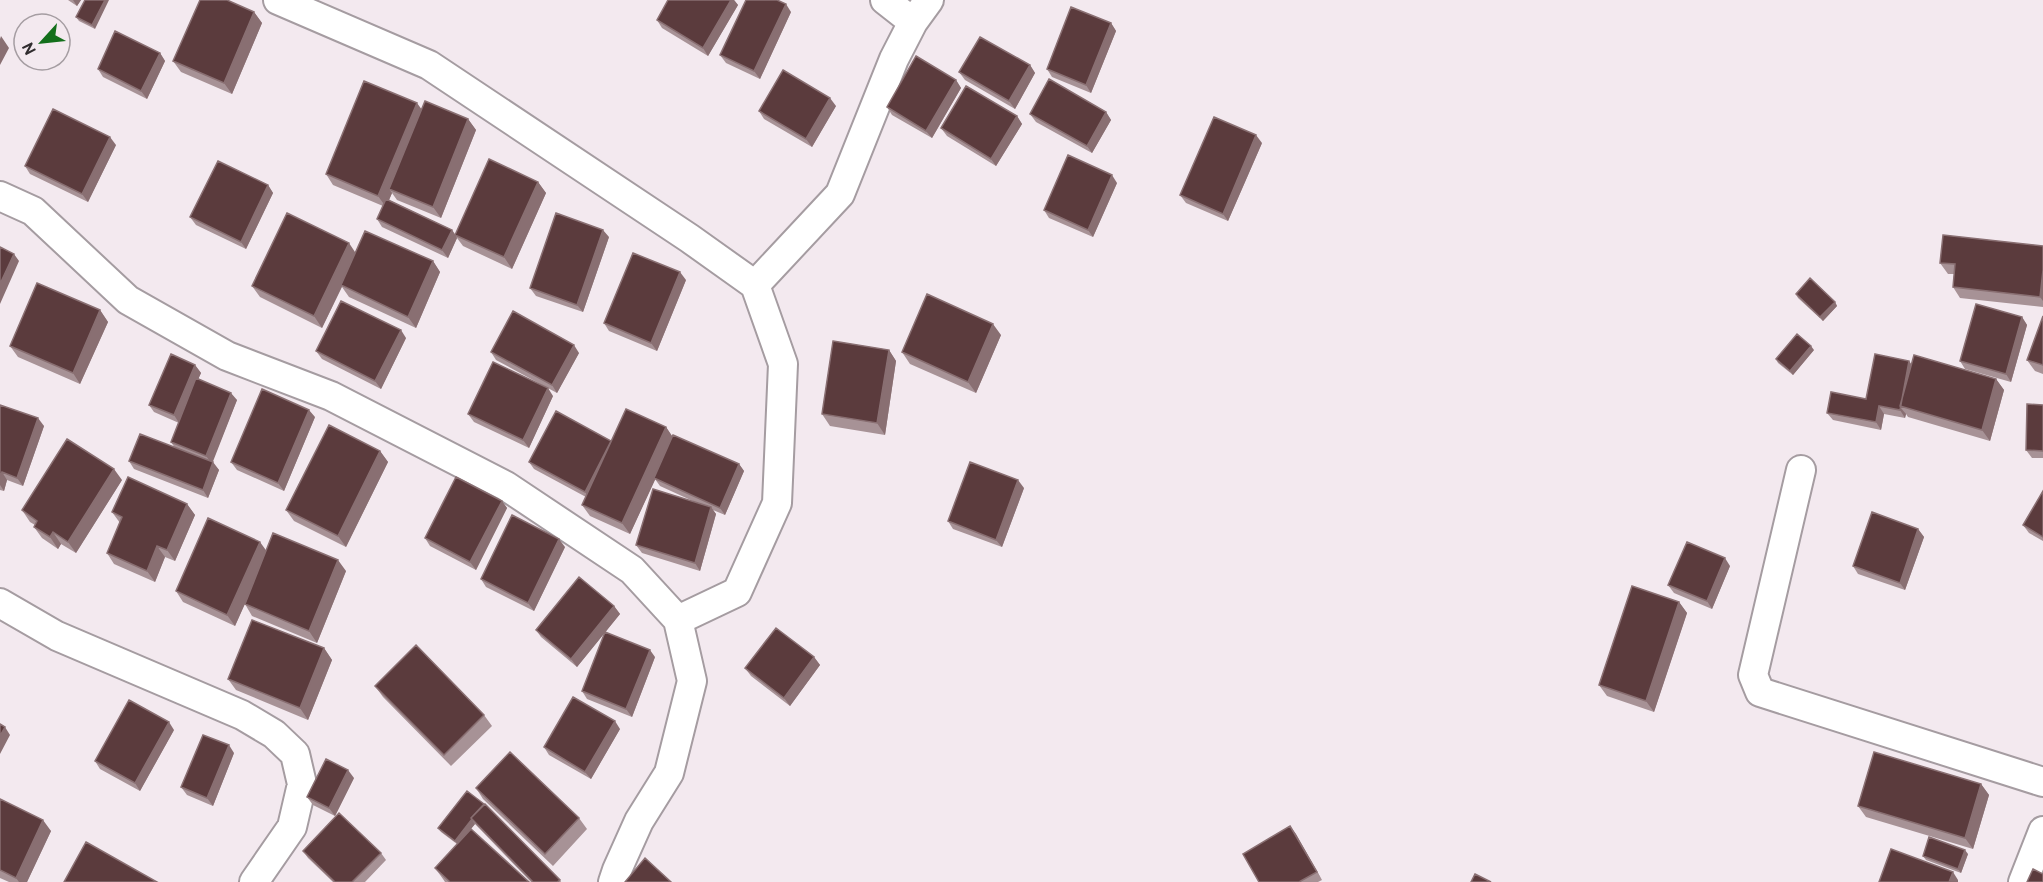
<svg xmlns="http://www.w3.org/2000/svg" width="2043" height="882" font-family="Overpass,sans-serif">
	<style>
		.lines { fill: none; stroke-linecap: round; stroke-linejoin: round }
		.minor-casing { stroke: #a59ca1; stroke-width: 32 }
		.minor { stroke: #fff; stroke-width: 28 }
		.wall { fill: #a79296 }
		.shaded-wall { fill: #896f72 }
		.building { fill: #5b3b3d; stroke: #896f72; stroke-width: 1.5 }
	</style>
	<rect width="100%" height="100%" fill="#f3e9ef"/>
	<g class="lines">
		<defs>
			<path id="minor" d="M278 0 429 65 689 238 755 285 783 364 777 503 737 592 678 620
				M885 0 913 22 929 0
				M0 196 33 211 128 300 227 356 331 396 506 486 632 570 678 620 692 681 669 773 639 821 617 870 613 882
				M755 285 840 194 894 59 913 22
				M1801 470 1753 675 1760 692 2043 782
				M0 603 57 636 242 715 274 734 295 754 302 784 292 827 254 882
				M2023 882 2043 831"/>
		</defs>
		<use href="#minor" class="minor-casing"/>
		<use href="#minor" class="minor"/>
	</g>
	<path class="wall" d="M68 0H81L77 6Z
		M85 0 95 29 79 21 76 17Z
		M668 0H734L738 5 708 56 662 28 657 20Z
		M254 12 262 23 232 94 181 72 173 61Z
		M791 12 760 79 726 63 720 55Z
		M1111 23 1116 31 1091 93 1052 77 1047 69Z
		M160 53 165 61 147 99 103 77 98 69Z
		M1030 65 1035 73 1015 109 965 80 959 72Z
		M956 80 961 88 932 138 892 115 887 107Z
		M836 106 812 147 764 119 759 111Z
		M421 109 468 119 476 130 441 218 397 200 392 193 389 200 452 230 455 234 538 182 546 193 512 269 463 246 457 238 448 258 382 227 377 219 383 206 333 185 326 174Z
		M1106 112 1111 120 1092 153 1036 122 1030 114Z
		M1017 116 1022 124 996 166 947 136 941 128Z
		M1262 143 1228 221 1186 203 1180 195Z
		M116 145 88 202 30 174 25 166Z
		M1117 183 1093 237 1049 218 1044 210Z
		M268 185 273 193 246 249 196 225 190 217Z
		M609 237 583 312 536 296 530 288Z
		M2043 246V307L1960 298 1953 287 1954 274H1948L1940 263Z
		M356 252 433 261 440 272 416 328 349 297 342 287 322 328 260 297 252 286Z
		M686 280 657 351 609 331 604 323Z
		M1796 294 1835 302 1837 306 1823 321 1798 298Z
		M100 310 108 322 80 384 18 357 10 346Z
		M2043 316V374L2035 371 2027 360Z
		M2022 317 2027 325 2011 382 1965 369 1960 361Z
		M1001 335 976 393 910 364 902 352Z
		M406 338 381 389 322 359 316 351Z
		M889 350 896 361 885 435 830 426 822 414Z
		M1814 350 1793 375 1778 363 1776 359Z
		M491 352 579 353 557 393 496 360Z
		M1909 361 1912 365 1996 379 2004 390 1990 441 1908 417 1906 414 1905 418 1884 414 1881 430 1833 420 1827 413 1866 399Z
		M195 365 201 373 198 379 237 400 212 462 219 470 208 498 134 469 129 461 175 448 171 442 179 423 154 412 149 405Z
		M553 396 529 448 474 422 468 414Z
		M0 405 44 426 23 486 7 480 4 491 0 490Z
		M2043 405V458H2032L2026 450Z
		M315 417 284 491 237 470 231 462Z
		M666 427 672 436 739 464 744 471 725 515 713 510 716 514 700 571 642 553 636 545 695 502 660 486 655 479 630 534 590 516 582 505 586 497 534 469 529 462Z
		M380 451 388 462 346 547 294 521 286 510Z
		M122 480 76 553 61 544 58 549 42 538 34 527 35 525 30 522 22 510Z
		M1024 488 1002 547 953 529 948 521Z
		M2043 491V541L2029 533 2023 525Z
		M502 501 507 508 476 570 430 546 425 538Z
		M187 504 195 515 175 561 165 557 155 582 114 564 107 553 120 523 112 512Z
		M1918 529 1924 537 1905 590 1858 574 1853 566Z
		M565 547 534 611 486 587 481 579Z
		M266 551 346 571 317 643 252 616 245 604V603L235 626 183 602 176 591Z
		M1730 566 1712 609 1674 593 1668 585Z
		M1679 602 1687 613 1654 712 1607 696 1599 685Z
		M614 606 620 614 577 667 541 637 536 630Z
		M324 648 332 660 308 720 236 690 228 679Z
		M655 657 632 717 587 699 582 691Z
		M814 657 820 665 790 706 751 676 745 668Z
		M375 686 484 715 492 726 451 766 383 697Z
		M620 729 591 779 549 755 544 747Z
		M174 730 140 791 100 769 95 761Z
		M234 753 213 806 187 795 181 787Z
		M354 778 335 816 313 805 307 797Z
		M1981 784 1989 795 1973 849 1866 817 1858 806Z
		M476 788 579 818 587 829 553 866 483 799Z
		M467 791 560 880 561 882H531L475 824 469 831 529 882H445L443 879 435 868 457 844 441 832 438 828Z
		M0 799 51 831 27 882H9L0 878Z
		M1290 826 1322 880 1318 882H1259Z
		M303 851 381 853 386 860 365 882H333L308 858Z
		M1968 854 1961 873 1926 860 1923 856Z"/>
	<path class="shaded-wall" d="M73 0H81L77 6Z
		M105 0H109L95 29 92 25Z
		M731 0H734L738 5 708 56 703 48Z
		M786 4 791 12 760 79 754 71Z
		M254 12 262 23 232 94 224 83Z
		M1111 23 1116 31 1091 93 1086 85Z
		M1 36 9 48 0 65V39Z
		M160 53 165 61 147 99 141 91Z
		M1030 65 1035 73 1015 109 1009 101Z
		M956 80 961 88 932 138 926 131Z
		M830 98 836 106 812 147 806 139Z
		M417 103 425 114 389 189 392 193 386 207 378 196Z
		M1106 112 1111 120 1092 153 1087 146Z
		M1017 116 1022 124 996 166 991 159Z
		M468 119 476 130 441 218 433 207Z
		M1256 135 1262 143 1228 221 1223 214Z
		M110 137 116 145 88 202 82 194Z
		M1112 175 1117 183 1093 237 1088 230Z
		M538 182 546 193 512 269 504 257Z
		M268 185 273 193 246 249 241 242Z
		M452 230 457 238 448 258 442 250Z
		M603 230 609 237 583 312 577 305Z
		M349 243 357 255 322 328 314 316Z
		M14 254 19 261 0 304V284Z
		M433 261 440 272 416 328 408 317Z
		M2043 270V301L2040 297Z
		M680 272 686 280 657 351 651 343Z
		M1835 302 1837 306 1823 321 1820 317Z
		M100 310 108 322 80 384 73 373Z
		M2022 317 2027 325 2011 382 2006 374Z
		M993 324 1001 335 976 393 968 382Z
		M401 330 406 338 381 389 375 381Z
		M574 345 579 353 557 393 552 385Z
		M1811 346 1814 350 1793 375 1790 371Z
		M889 350 896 361 885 435 877 423Z
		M1909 361 1914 369 1900 406Z
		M195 365 201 373 179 423 174 415Z
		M1996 379 2004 390 1990 441 1982 430Z
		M548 388 553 396 529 448 523 440Z
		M231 393 237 400 212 464 206 456Z
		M1879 406 1884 414 1881 430 1876 422Z
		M1900 407 1906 414 1905 418 1900 410Z
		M309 410 315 417 284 491 278 483Z
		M38 418 44 426 23 486 17 478Z
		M666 427 674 439 630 534 622 523Z
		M611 441 590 499 585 492Z
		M380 451 388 462 346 547 338 536Z
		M213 462 219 470 208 498 203 490Z
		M739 464 744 471 725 515 720 508Z
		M114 469 122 480 76 553 68 542Z
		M2 472 7 480 4 491 0 485V478Z
		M1018 480 1024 488 1002 547 996 540Z
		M502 501 507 508 476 570 470 562Z
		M187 504 195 515 175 561 167 550Z
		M711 507 716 514 700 571 695 563Z
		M1918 529 1924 537 1905 590 1900 583Z
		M53 532 61 544 58 549 50 537Z
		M559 539 565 547 534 611 528 603Z
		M260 542 268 553 235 626 227 615Z
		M157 546 165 557 155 582 147 571Z
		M1725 558 1730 566 1712 609 1707 601Z
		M338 560 346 571 317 643 309 631Z
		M1679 602 1687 613 1654 712 1646 701Z
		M614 606 620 614 577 667 571 659Z
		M324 648 332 660 308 720 300 708Z
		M650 650 655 657 632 717 626 709Z
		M814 657 820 665 790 706 784 698Z
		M615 721 620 729 591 779 585 772Z
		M169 722 174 730 140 791 135 783Z
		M5 727 10 735 0 754V736Z
		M229 745 234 753 213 806 207 798Z
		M348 770 354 778 335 816 329 808Z
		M1981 784 1989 795 1973 849 1965 838Z
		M43 820 51 831 27 882H19L16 878Z
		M472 820 475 824 458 845 455 841Z
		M1290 826 1296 834 1322 880 1317 872Z
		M1965 850 1968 854 1961 873 1958 869Z
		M1953 872 1958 880V882H1949Z"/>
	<path class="building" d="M85 0H105L92 25 76 17Z
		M200 0H227L254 12 224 83 173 61Z
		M668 0H731L703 48 657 20Z
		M746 0H777L786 4 754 71 720 55Z
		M1071 7 1111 23 1086 85 1047 69Z
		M115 31 160 53 141 91 98 69Z
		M980 37 1030 65 1009 101 959 72Z
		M916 56 956 80 926 131 887 107Z
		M783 70 830 98 806 139 759 111Z
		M1049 79 1106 112 1087 146 1030 114Z
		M364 81 417 103 378 196 326 174Z
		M966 86 1017 116 991 159 941 128Z
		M425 101 468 119 433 207 389 189Z
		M53 109 110 137 82 194 25 166Z
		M1214 117 1256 135 1223 214 1180 195Z
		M1068 155 1112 175 1088 230 1044 210Z
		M489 159 538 182 504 257 455 235Z
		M218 161 268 185 241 242 190 217Z
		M386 199 452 230 442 250 377 219Z
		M287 213 349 243 314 316 252 286Z
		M556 213 603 230 577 305 530 288Z
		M365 231 433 261 408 317 341 285Z
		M1943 235 2043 246V270L2040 297 1953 287 1955 264 1940 263Z
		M0 247 14 254 0 284Z
		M633 253 680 272 651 343 604 323Z
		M1810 278 1835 302 1820 317 1796 294Z
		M37 283 100 310 73 373 10 346Z
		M927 294 993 324 968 382 902 352Z
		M341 301 401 330 375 381 316 351Z
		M1976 304 2022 317 2006 374 1960 361Z
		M513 311 574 345 552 385 491 352Z
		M2043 316V365L2027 360Z
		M1797 334 1811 346 1790 371 1776 359Z
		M833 341 889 350 877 423 822 414Z
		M171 354 195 365 174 415 149 405Z
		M1875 354 1909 361 1900 410 1879 406 1876 422 1827 413 1831 392 1866 399Z
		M1914 355 1996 379 1982 430 1900 406Z
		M493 362 548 388 523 440 468 414Z
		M196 378 231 393 206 456 171 442Z
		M262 389 309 410 278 483 231 462Z
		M2027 404 2043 405V451L2026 450Z
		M0 405 38 418 17 478 2 472 0 478Z
		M626 409 666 427 622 523 582 505Z
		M556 411 611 441 585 492 529 462Z
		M329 425 380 451 338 536 286 510Z
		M140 434 213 462 203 490 129 461Z
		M673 435 739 464 720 508 654 478Z
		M67 439 114 469 68 542 53 532 50 537 34 527 37 521 22 510Z
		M970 462 1018 480 996 540 948 521Z
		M128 477 187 504 167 550 157 546 147 571 107 553 122 517 112 512Z
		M456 477 502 501 470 562 425 538Z
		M653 489 711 507 695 563 636 545Z
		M2043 491V537L2023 525Z
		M1872 512 1918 529 1900 583 1853 566Z
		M512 515 559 539 528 603 481 579Z
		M208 518 260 542 227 615 176 591Z
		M273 533 338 560 309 631 245 604Z
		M1687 542 1725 558 1707 601 1668 585Z
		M579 577 614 606 571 659 536 630Z
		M1632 586 1679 602 1646 701 1599 685Z
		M252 620 324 648 300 708 228 679Z
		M776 628 814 657 784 698 745 668Z
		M605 632 650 650 626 709 582 691Z
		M416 645 484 715 444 755 375 686Z
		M573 697 615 721 585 772 544 747Z
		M129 700 169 722 135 783 95 761Z
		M0 724 5 727 0 736Z
		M203 735 229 745 207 798 181 787Z
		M510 752 579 818 545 854 476 788Z
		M1874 752 1981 784 1965 838 1858 806Z
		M326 759 348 770 329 808 307 797Z
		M467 791 484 804 471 818 472 819 455 841 438 828Z
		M0 799 43 820 16 878 0 870Z
		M485 804 560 880 557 882H533L471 818Z
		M339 813 381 853 352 882H335L303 851Z
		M1290 826 1317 872 1299 882H1259L1243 854Z
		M471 829 529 882H450L435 868Z
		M1929 837 1965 850 1958 869 1923 856Z
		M86 842 157 882H64Z
		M1891 849 1953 872 1949 882H1879Z
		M645 858 671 882H625Z
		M2033 869 2043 874V882H2027Z
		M1475 874 1491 882H1471Z"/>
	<g transform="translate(42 42) rotate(243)"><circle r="28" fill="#f3e9ef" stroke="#a59da2" stroke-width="1.5"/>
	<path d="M0-4.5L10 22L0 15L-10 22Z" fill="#136f1b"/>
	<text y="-9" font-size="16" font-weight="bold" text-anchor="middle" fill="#302c2e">N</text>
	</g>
</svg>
